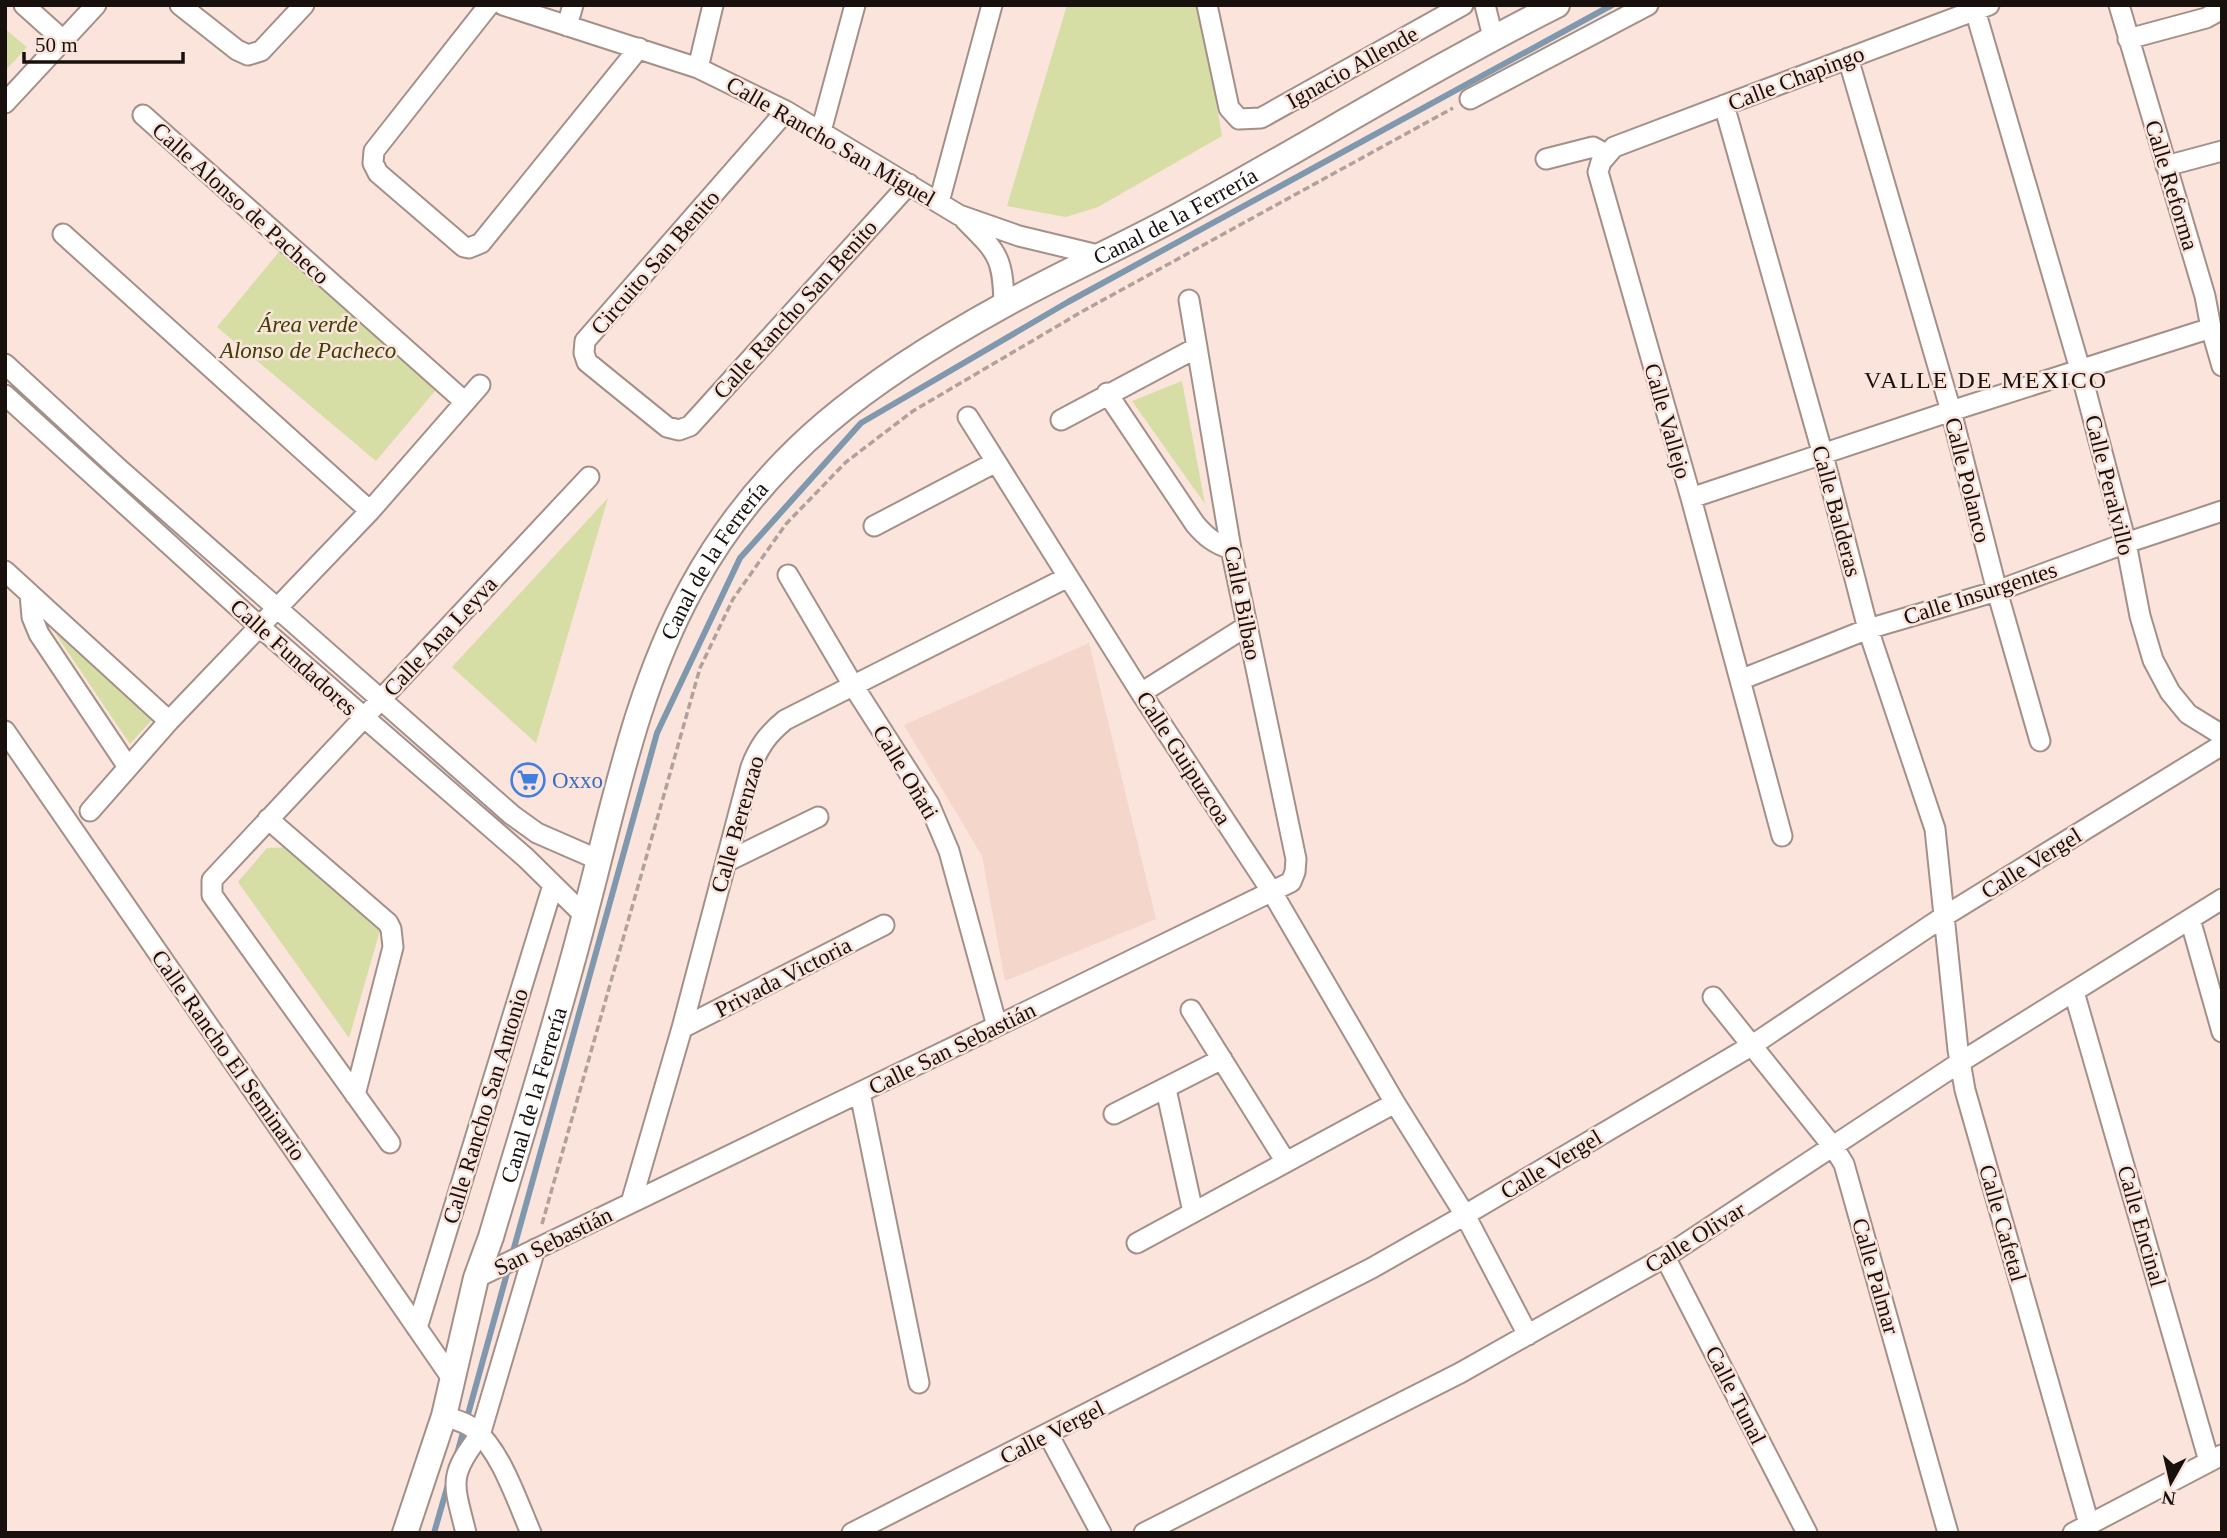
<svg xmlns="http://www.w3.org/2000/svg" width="2227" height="1538" font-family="Georgia,serif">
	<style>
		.built { fill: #f4d6cb }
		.green { fill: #d6dda5 }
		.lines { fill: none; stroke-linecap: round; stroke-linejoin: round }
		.stream { stroke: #7f98ae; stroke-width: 6 }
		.minor-casing { stroke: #a49088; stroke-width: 23 }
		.tertiary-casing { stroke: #a49088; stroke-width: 28 }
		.path { stroke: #b2a19a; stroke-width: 3.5; stroke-dasharray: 7 3.5; stroke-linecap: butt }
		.minor { stroke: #fff; stroke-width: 19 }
		.tertiary { stroke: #fff; stroke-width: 24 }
		.labels { text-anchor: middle; stroke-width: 5; stroke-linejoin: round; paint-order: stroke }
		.street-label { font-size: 23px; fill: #17100d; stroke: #fae4dc }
		.park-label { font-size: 23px; font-style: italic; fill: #3c4000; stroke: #fae4dc }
		.shop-label { font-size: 23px; fill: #366cbe; stroke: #fae4dc; text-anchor: start }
		.neighbourhood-label { font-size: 24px; letter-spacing: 2px; fill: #17100d; stroke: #fae4dc }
	</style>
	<rect width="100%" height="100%" fill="#fae4dc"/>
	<path class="built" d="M1089 643 1156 919 1005 981 982 856 904 725Z"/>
	<path class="green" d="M1067 5H1199L1222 136 1098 207 1066 217 1007 206Z
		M5 29 27 47 5 71Z
		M283 247 440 385 376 461 217 327Z
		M1182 381 1205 504 1132 401Z
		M608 498 536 743 452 667Z
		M55 633 159 712 130 744Z
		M295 847 381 927 349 1038 238 882 267 848Z"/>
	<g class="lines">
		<path class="stream" d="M512 1255 657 733 740 558 861 423 1068 302 1612 5
			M457 1454 509 1266
			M434 1533 449 1481"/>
		<defs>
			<path id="minor" d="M24 5 63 40
				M180 5 237 50 248 55 261 51 304 5
				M489 5 374 151 373 163 378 173 464 247 469 248 481 243 639 48
				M503 5 698 68 786 111 959 215 1019 236 1102 256
				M1207 5 1229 108 1239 119 1261 118 1463 5
				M1485 5 1493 37
				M2119 5 2205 296 2211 328 2222 366
				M1975 10 2080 369 2126 543 2140 616 2153 660 2170 692 2188 714 2222 735
				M567 26 573 5
				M2128 39 2206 18 2222 9
				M1848 58 1951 411 1997 591 2040 741
				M698 68 713 5
				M1470 99 1648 5
				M5 103 96 5
				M1724 105 1823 455 1868 629 1935 829 1958 1050 1965 1090 2089 1524
				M786 111 585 341 584 353 587 362 667 427 679 430 690 426 909 184
				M143 115 465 402
				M821 131 855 5
				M1546 159 1593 147 1606 154
				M2166 166 2222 151
				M939 202 992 5
				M965 220C998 253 1003 257 1004 305
				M63 234 370 511
				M5 364 118 468 512 815 537 833 599 860
				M1107 393 1195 524C1206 537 1215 544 1231 549
				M5 395 259 626 526 858 585 916
				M968 417 1141 693 1272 892 1395 1103 1465 1215 1528 1335
				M1061 420 1196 348
				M1691 498 1951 411 2211 328
				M874 526 996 462
				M5 571 169 721
				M788 575 854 687 929 804 949 851 997 1026
				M30 594 32 617 39 634 128 767
				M1740 680 1868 629 1997 591 2126 543 2222 511
				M1141 693 1247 626
				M5 731 453 1380
				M90 811 169 721 370 511 480 385
				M268 819 388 923 391 929 393 947 355 1095
				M1782 836 1691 498 1598 172 1601 162 1614 147 1989 5
				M726 862 818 817
				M2190 919 2222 1032
				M2074 992 2209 1461
				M1713 997 1834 1148 1844 1164 1948 1533
				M1191 1010 1286 1162
				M682 1028 884 925
				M1166 1089 1193 1212
				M860 1093 919 1383
				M1114 1114 1222 1059
				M390 1143 212 895V880L589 477
				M631 1203 682 1028 751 767C759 746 768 734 785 720L1068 577
				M1137 1243 1395 1103
				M1665 1257 1807 1533
				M476 1278 997 1026 1291 882 1295 872 1296 859 1231 549 1189 300
				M417 1328 553 885
				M444 1416C453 1419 466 1422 474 1429 501 1451 517 1501 531 1533
				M1048 1434 1101 1533
				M466 1533C454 1484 447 1477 480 1435L535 1249
				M852 1533 1372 1268 1465 1215 1751 1046 1943 917 2222 745
				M1144 1533 1460 1373 1665 1257 1959 1063 2222 899
				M2073 1533 2222 1455"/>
			<g id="tertiary">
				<path id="s1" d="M405 1533 444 1416 476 1278 491 1237C523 1128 558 1020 586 910 615 801 637 687 692 587 765 453 873 377 1004 305 1065 271 1130 243 1191 209 1313 142 1432 68 1557 5"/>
			</g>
		</defs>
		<use href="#minor" class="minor-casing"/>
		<use href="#tertiary" class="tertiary-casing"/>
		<path class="path" d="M542 1224 700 668 733 599 786 524 846 462 913 411 1083 311 1453 108"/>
		<use href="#minor" class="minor"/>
		<use href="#tertiary" class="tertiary"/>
	</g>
	<defs>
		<symbol id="supermarket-ring" viewBox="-11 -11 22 22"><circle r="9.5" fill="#fae4dc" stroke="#3f7fe0" stroke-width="1.5"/><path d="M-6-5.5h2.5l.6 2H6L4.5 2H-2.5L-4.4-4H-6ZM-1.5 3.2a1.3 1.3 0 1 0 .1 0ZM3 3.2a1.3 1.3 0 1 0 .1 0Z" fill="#3f7fe0"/></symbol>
	</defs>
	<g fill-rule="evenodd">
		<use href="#supermarket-ring" x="509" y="761" width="38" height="38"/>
	</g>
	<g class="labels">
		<g class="street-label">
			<text transform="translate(1352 67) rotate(-29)" y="8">Ignacio Allende</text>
			<text transform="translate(1796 78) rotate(-21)" y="8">Calle Chapingo</text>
			<text transform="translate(831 141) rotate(30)" y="8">Calle Rancho San Miguel</text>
			<text transform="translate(2172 185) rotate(73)" y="8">Calle Reforma</text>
			<text transform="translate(241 203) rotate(42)" y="8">Calle Alonso de Pacheco</text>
			<text dy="8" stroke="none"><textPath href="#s1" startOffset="1610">Canal de la Ferrería</textPath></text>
			<text transform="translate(655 262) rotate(-49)" y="8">Circuito San Benito</text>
			<text transform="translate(795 309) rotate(-48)" y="8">Calle Rancho San Benito</text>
			<text transform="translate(1668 421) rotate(74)" y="8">Calle Vallejo</text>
			<text transform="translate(1968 480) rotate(76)" y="8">Calle Polanco</text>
			<text transform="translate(2110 485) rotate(76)" y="8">Calle Peralvillo</text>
			<text transform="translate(1837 511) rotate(75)" y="8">Calle Balderas</text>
			<text dy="8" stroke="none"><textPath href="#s1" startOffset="1024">Canal de la Ferrería</textPath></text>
			<text transform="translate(1980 593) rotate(-18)" y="8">Calle Insurgentes</text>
			<text transform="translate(1243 603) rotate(79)" y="8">Calle Bilbao</text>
			<text transform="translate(440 636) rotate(-47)" y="8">Calle Ana Leyva</text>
			<text transform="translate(294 657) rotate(42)" y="8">Calle Fundadores</text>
			<text transform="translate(1184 758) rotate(57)" y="8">Calle Guipuzcoa</text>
			<text transform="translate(906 772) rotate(59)" y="8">Calle Oñati</text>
			<text transform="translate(737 824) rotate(-74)" y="8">Calle Berenzao</text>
			<text transform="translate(2031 863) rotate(-32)" y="8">Calle Vergel</text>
			<text transform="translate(783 977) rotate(-27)" y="8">Privada Victoria</text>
			<text transform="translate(952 1048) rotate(-26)" y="8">Calle San Sebastián</text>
			<text transform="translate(229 1055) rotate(55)" y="8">Calle Rancho El Seminario</text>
			<text dy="8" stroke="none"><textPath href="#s1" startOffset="457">Canal de la Ferrería</textPath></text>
			<text transform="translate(485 1106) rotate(-73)" y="8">Calle Rancho San Antonio</text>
			<text transform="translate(1551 1164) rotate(-31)" y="8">Calle Vergel</text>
			<text transform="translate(2003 1223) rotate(74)" y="8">Calle Cafetal</text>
			<text transform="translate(2142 1226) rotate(74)" y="8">Calle Encinal</text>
			<text transform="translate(1695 1237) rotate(-32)" y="8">Calle Olivar</text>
			<text transform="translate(553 1241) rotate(-26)" y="8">San Sebastián</text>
			<text transform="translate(1876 1276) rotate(74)" y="8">Calle Palmar</text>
			<text transform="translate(1736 1395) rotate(63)" y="8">Calle Tunal</text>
			<text transform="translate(1052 1432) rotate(-27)" y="8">Calle Vergel</text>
		</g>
		<g class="park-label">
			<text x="308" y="332">Área verde<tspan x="308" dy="26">Alonso de Pacheco</tspan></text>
		</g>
		<g class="shop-label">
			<text x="552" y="788">Oxxo</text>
		</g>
		<g class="neighbourhood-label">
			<text x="1986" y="388">VALLE DE MEXICO</text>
		</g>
	</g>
	<rect width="2227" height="1538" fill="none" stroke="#17100d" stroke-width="14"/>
	<g transform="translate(2171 1482) rotate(188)" stroke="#fae4dc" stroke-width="5" paint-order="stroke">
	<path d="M0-5L12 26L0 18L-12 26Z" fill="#17100d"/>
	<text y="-10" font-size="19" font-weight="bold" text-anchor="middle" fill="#17100d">N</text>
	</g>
	<path d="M24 52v10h159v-10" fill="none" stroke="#17100d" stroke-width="3.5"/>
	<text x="35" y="52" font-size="21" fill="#17100d" stroke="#fae4dc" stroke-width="5" paint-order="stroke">50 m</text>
</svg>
